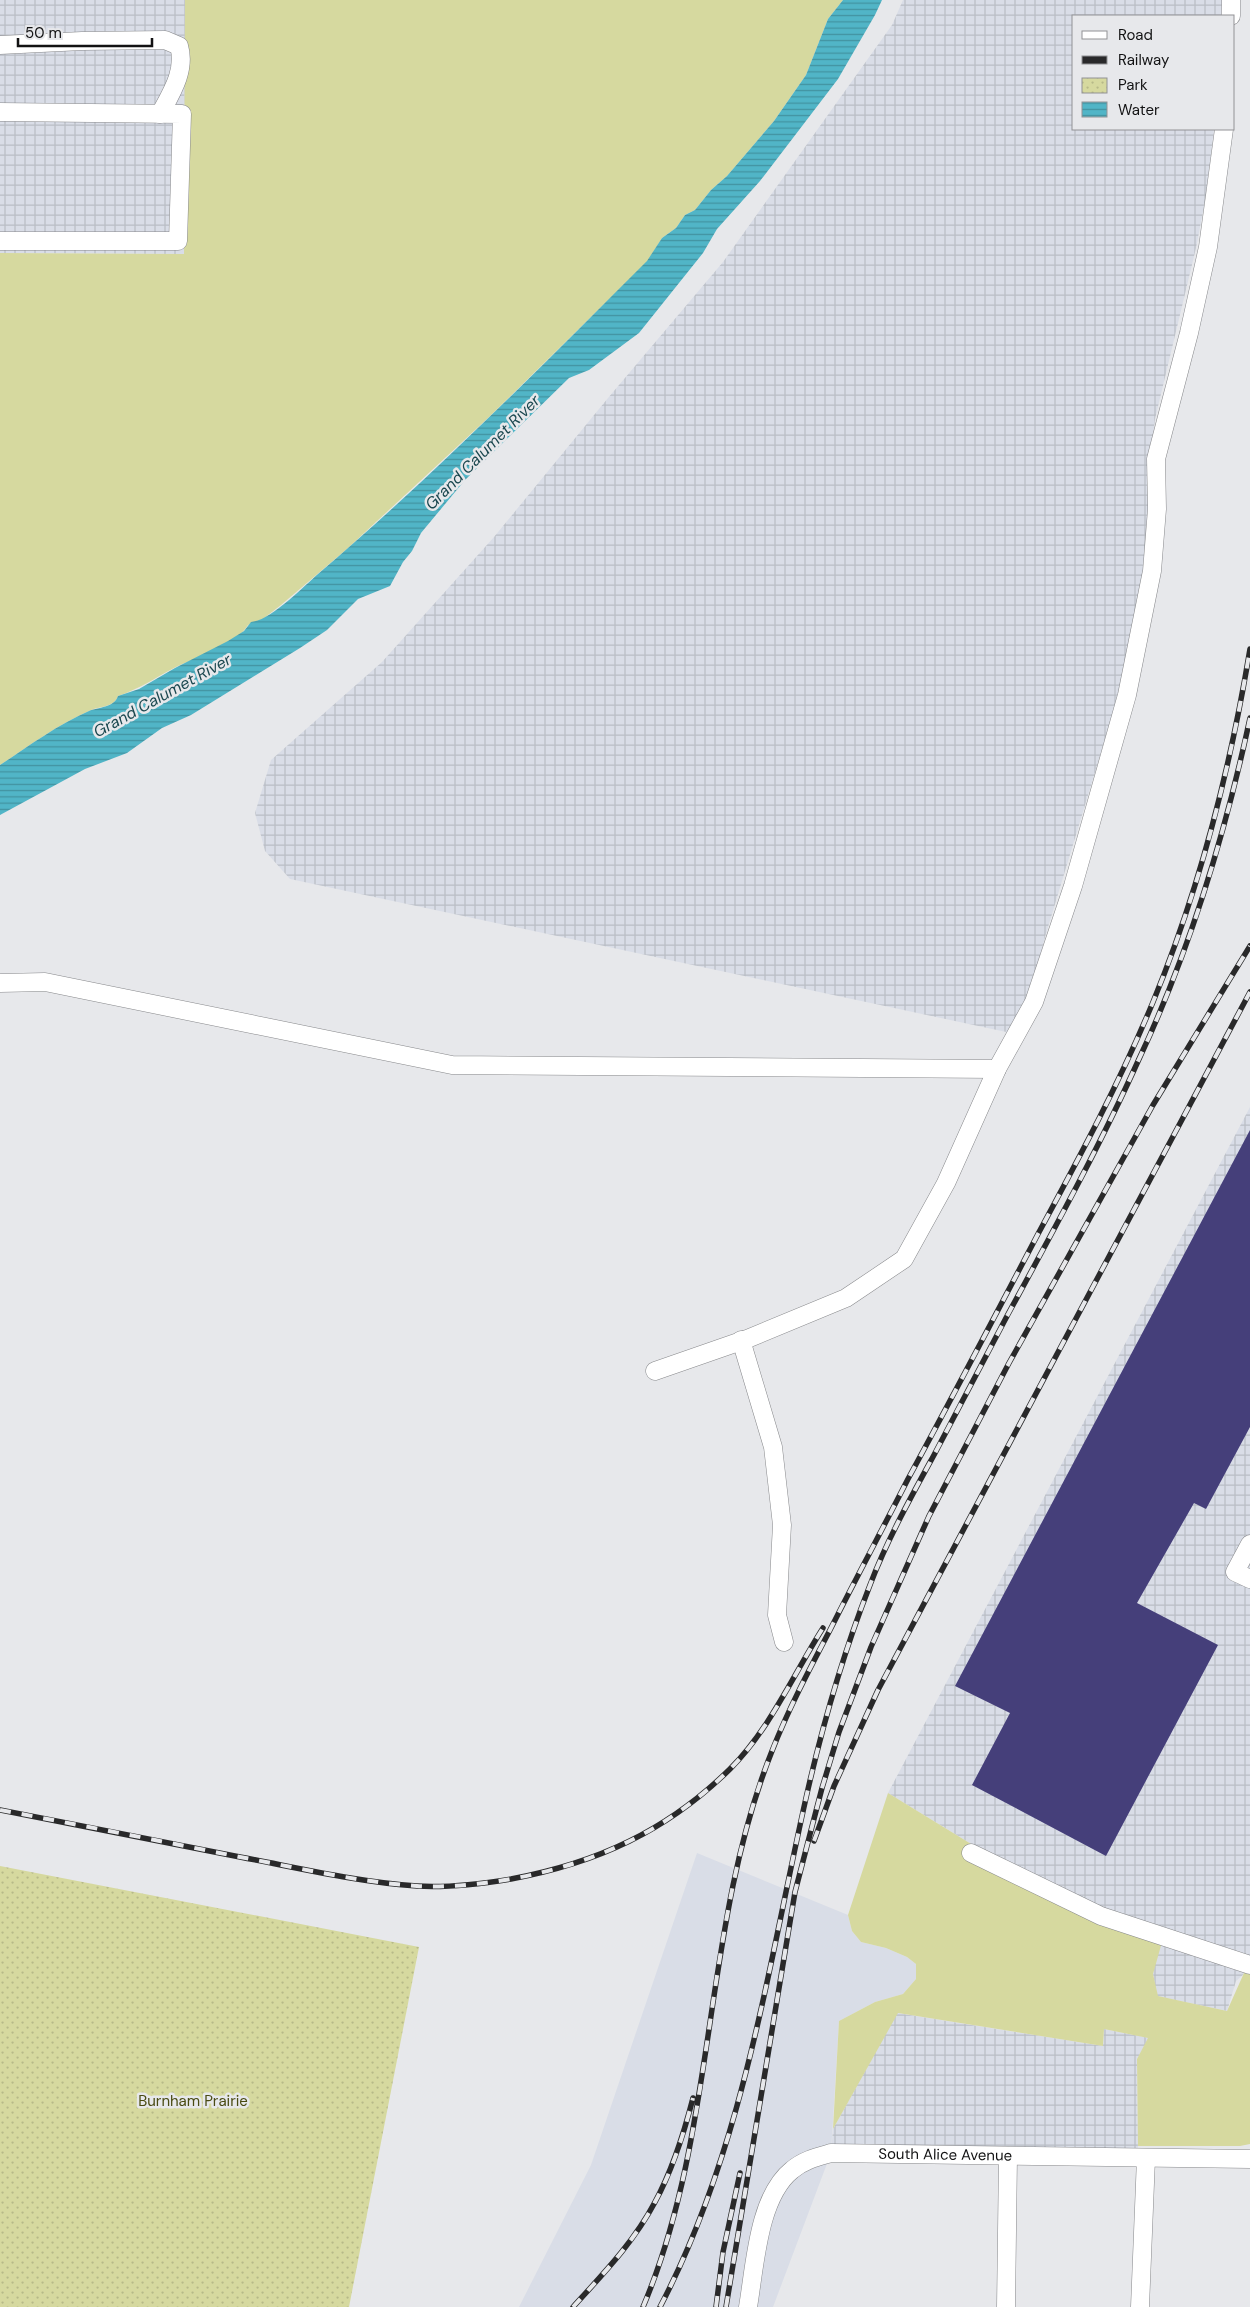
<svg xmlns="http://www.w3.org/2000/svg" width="1250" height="2307" font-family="'DM Sans',sans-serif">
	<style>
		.industrial { fill: url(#industrial-grid) }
		.built { fill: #d9dde7 }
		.grass { fill: #d6d99f }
		.park { fill: url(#park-dots) }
		.water { fill: url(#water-rules) }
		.building { fill: #453f7a }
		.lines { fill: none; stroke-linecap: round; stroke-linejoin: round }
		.minor-casing { stroke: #87888b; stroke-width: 19 }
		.minor { stroke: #fff; stroke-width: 18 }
		.rail-casing { stroke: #29292a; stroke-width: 5.5 }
		.rail { stroke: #e7e8eb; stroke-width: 4; stroke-dasharray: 11; stroke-linecap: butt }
		.labels { text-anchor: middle; stroke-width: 5; stroke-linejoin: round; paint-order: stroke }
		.park-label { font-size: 15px; fill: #4a4b13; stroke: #e7e8eb }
		.street-label { font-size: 15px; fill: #121213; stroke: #e7e8eb }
		.water-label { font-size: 16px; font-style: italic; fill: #1a474f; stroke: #e7e8eb }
	</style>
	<defs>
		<pattern id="industrial-grid" width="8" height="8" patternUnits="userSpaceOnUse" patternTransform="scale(1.25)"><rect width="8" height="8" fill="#d9dde7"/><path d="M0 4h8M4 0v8" fill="none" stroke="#b9bdc5"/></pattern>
		<pattern id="park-dots" width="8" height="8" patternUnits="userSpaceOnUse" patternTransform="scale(1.25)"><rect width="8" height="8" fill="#d6d99f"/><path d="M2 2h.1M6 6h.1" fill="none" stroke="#b7b988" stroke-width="1.8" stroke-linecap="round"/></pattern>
		<pattern id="water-rules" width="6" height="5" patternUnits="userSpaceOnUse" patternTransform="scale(1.25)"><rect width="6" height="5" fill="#51b5c7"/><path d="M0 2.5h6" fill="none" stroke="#4292a0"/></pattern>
	</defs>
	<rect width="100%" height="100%" fill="#e7e8eb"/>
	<path class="industrial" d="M0 0H185L184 254 0 253Z
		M903 0H1222L1221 16H1074V129H1214L1206 196 1196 248 1155 419 1149 470V525L1142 585 1126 670 1045 937 1029 1000 1011 1033 290 879 265 851 255 813 271 760 382 662 494 537 608 398 723 262 892 25Z
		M1250 1107V1974H1244L1236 1981 1227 2011 1157 1996 1153 1974 1079 1910 888 1793Z
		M897 2013 1103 2046 1104 2029 1149 2038 1137 2059 1138 2157 831 2153 833 2129Z"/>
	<path class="built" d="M697 1853 848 1915 852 1931 861 1942 886 1948 907 1957 916 1964V1979L903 1994 875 2002 839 2021 831 2153 773 2307H519L591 2165Z"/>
	<path class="grass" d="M185 0H843L828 19 806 75 774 121 727 176 711 190 695 210 685 215 676 228 662 238 648 261 488 418 348 548 281 605 259 622 248 625C237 644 194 658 174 668 155 678 139 689 118 696 114 708 98 706 89 711 57 725 29 746 0 765V253L184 254Z
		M888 1793 1079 1910 1162 1942 1153 1974 1158 1996 1227 2011 1244 1973 1250 1974V2144L1240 2146H1138L1137 2059 1148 2038 1104 2029 1103 2046 898 2013 833 2129 839 2021 875 2002 903 1994 916 1979V1964L907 1957 886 1948 861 1942 852 1931 848 1915Z"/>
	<path class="park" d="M0 1866 419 1947 349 2307H0Z"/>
	<path class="water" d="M843 0H882L875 15 838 79 760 181 717 229 703 253 639 333 589 370 569 378 465 480 421 533 412 551 403 562 390 586 358 599 327 630 300 648 191 715 162 728 127 753 85 769 0 815V765C29 746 57 725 89 711 98 707 114 708 118 696L139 689 175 668 228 641 244 631 251 622C270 621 303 587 318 574 433 476 540 368 647 261L662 238 676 228 685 215 695 210 711 190 727 176 774 121 806 75 828 19Z"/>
	<path class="building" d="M1250 1130V1427L1206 1509 1194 1503 1137 1603 1218 1645 1106 1856 972 1785 1010 1713 955 1686Z"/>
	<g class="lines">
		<defs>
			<g id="minor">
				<path d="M1231 16V0"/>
				<path d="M0 45 82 41 165 40 179 46C186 70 172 92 160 114"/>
				<path d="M0 112 182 114 178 241H0"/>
				<path d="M0 983 45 982 452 1065 997 1069"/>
				<path d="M741 1340 773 1447 782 1525 777 1615 784 1642"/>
				<path d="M655 1371 747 1339 846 1298 904 1259 946 1183 997 1069 1034 1002 1073 886 1127 695 1152 571 1157 509 1156 459 1189 333 1208 247 1224 129"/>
				<path d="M1250 1544 1235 1572 1250 1579"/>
				<path d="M971 1853 1101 1916 1250 1965"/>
				<path id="s1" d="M748 2307C755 2266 758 2197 792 2170 804 2160 817 2157 831 2153L1250 2159"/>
				<path d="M1006 2307 1008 2156"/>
				<path d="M1140 2307 1146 2158"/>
			</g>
		</defs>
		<use href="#minor" class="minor-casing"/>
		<use href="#minor" class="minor"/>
		<defs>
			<path id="rail" d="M0 1810C80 1825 160 1841 240 1857 299 1868 358 1882 417 1886 448 1888 480 1884 511 1879 597 1863 667 1831 730 1769 770 1729 793 1675 823 1628
				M814 1841 834 1786 878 1690 1250 992
				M573 2307C603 2274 634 2242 655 2202 673 2169 684 2133 693 2098
				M643 2307C718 2130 701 1929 772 1751 788 1710 809 1670 830 1630 855 1580 882 1530 908 1479 952 1398 995 1316 1038 1234 1079 1158 1120 1082 1153 1002 1200 888 1230 770 1250 649
				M660 2307C743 2148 767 1972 806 1798 822 1727 843 1654 870 1585 887 1540 911 1497 934 1455 958 1409 982 1364 1006 1318 1052 1233 1099 1148 1139 1059 1190 950 1225 835 1250 718
				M716 2307 723 2252 740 2173
				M726 2307 795 1892 822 1788 839 1732 871 1647 929 1516 1009 1363 1153 1105 1250 946"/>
		</defs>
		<use href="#rail" class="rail-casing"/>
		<use href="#rail" class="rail"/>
	</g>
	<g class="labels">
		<g class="park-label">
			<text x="193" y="2106">Burnham Prairie</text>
		</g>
		<g class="street-label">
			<text dy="5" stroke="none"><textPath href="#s1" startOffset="304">South Alice Avenue</textPath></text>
		</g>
		<g class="water-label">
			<text transform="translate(482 452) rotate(-45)" y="6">Grand Calumet River</text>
			<text transform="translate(162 695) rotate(-29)" y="6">Grand Calumet River</text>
		</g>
	</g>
	<rect x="1072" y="15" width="162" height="115" fill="#e7e8eb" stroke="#929295"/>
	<rect x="1082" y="31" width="25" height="8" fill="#ffffff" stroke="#929295"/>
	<text x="1118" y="40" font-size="15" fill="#121213">Road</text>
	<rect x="1082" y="56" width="25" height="8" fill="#29292a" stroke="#929295"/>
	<text x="1118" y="65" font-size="15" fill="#121213">Railway</text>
	<rect x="1082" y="78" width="25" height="15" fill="url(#park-dots)" stroke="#929295"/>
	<text x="1118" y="90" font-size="15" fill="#121213">Park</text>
	<rect x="1082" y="102" width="25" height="15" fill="url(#water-rules)" stroke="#929295"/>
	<text x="1118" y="115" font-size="15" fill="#121213">Water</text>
	<path d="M18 38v8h134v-8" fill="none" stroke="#121213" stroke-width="2.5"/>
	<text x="25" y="38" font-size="15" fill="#121213" stroke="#e7e8eb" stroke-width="4" paint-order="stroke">50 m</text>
</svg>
